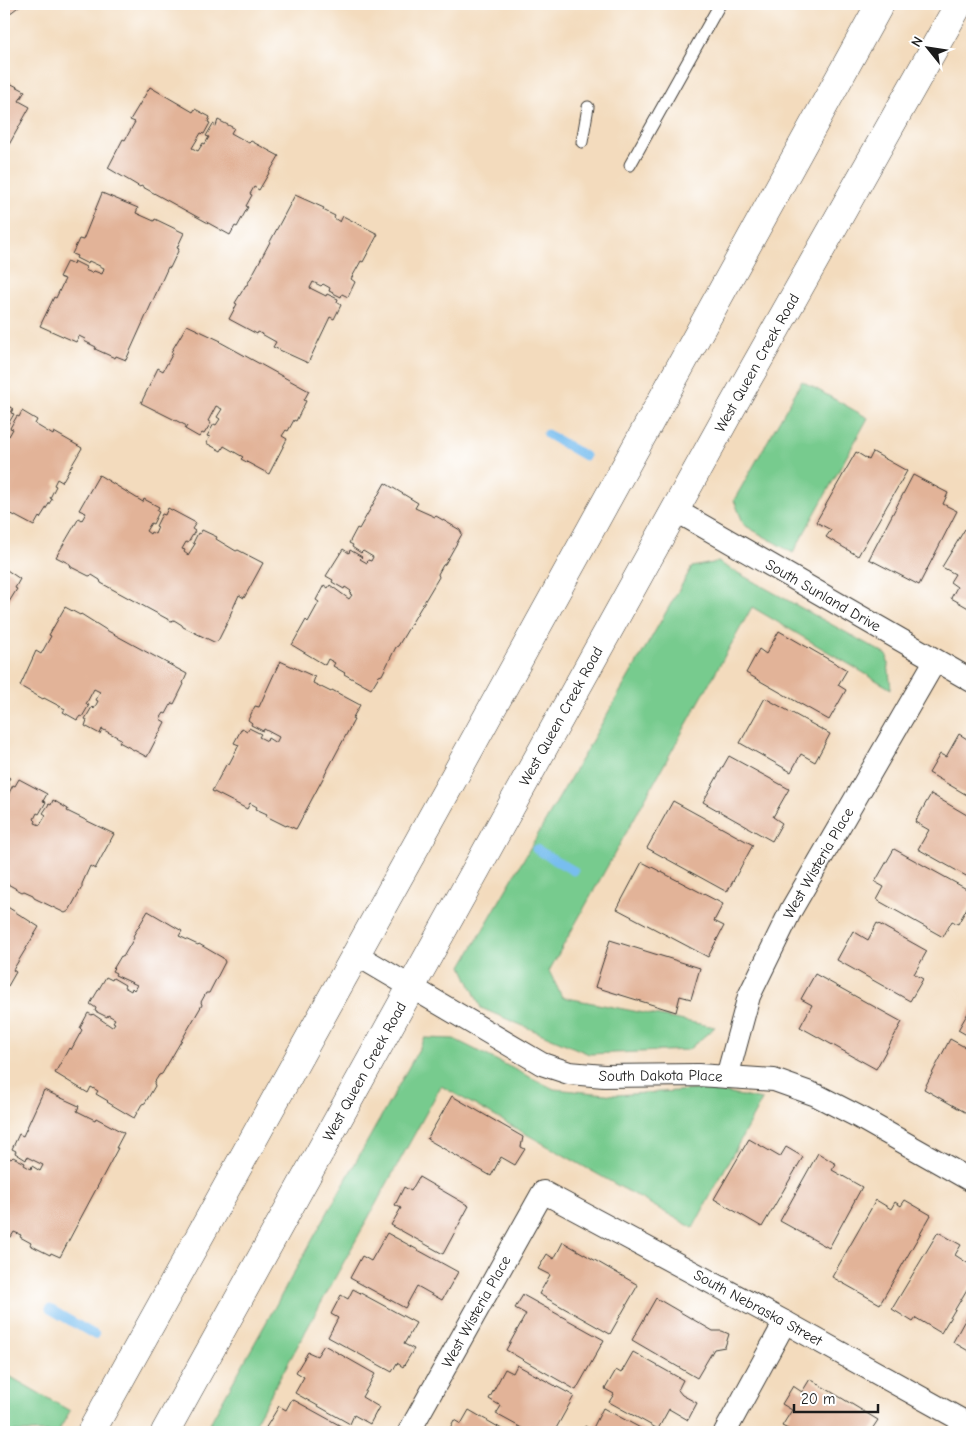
<svg xmlns="http://www.w3.org/2000/svg" width="976" height="1436" font-family="'Comic Neue',sans-serif">
	<style>
		.green { fill: #77cb8e; stroke: #4a7455 }
		.lines { fill: none; stroke-linecap: round; stroke-linejoin: round }
		.stream { stroke: #78beef; stroke-width: 9 }
		.building { fill: #e2b398 }
		.lane-casing { stroke: #3c3934; stroke-width: 13 }
		.street-casing { stroke: #3c3934; stroke-width: 24 }
		.primary-casing { stroke: #3c3934; stroke-width: 29 }
		.lane { stroke: #fff; stroke-width: 11 }
		.street { stroke: #fff; stroke-width: 22 }
		.primary { stroke: #fff; stroke-width: 28 }
		.labels { text-anchor: middle; stroke-width: 4.5; stroke-linejoin: round; paint-order: stroke }
		.street-label { font-size: 15px; fill: #1c1c1c; stroke: #fff }
	</style>
	<rect width="100%" height="100%" fill="#fff"/>
	<filter id="ink" filterUnits="userSpaceOnUse"><feTurbulence type="fractalNoise" baseFrequency=".02" numOctaves="2"/><feDisplacementMap in="SourceGraphic" scale="10" xChannelSelector="R" yChannelSelector="G"/><feConvolveMatrix kernelMatrix="1 2 1 2 8 2 1 2 1" color-interpolation-filters="sRGB"/></filter>
	<filter id="wash" filterUnits="userSpaceOnUse"><feTurbulence type="fractalNoise" baseFrequency=".0096" numOctaves="4" result="noise"/><feDisplacementMap in="SourceGraphic" scale="20" xChannelSelector="R" yChannelSelector="G"/><feGaussianBlur stdDeviation="1.12" result="paint"/><feColorMatrix in="noise" values="0 0 0 0 0 0 0 0 0 0 0 0 0 0 0 0 0 1.4 0 .05"/><feComposite in="paint" operator="in"/></filter>
	<g filter="url(#wash)">
		<rect width="100%" height="100%" fill="#f3dbbd"/>
		<path class="green" d="M802 381 868 418 793 553 744 525 734 500Z
			M718 562 887 655 891 689 752 607 549 971 562 997 715 1027 688 1050 589 1054 481 1008 462 966 692 567Z
			M425 1038 454 1039 554 1089 616 1095 706 1089 762 1100 693 1228 441 1086 250 1432H205Z
			M4 1373 70 1411 58 1432H4Z"/>
		<g class="lines">
			<path class="stream" d="M547 434 585 456
				M536 849 574 871
				M50 1309 95 1335"/>
		</g>
		<g id="blocks">
			<path class="building" d="M4 4H22L4 18Z
				M4 80 25 91 19 101 30 107 6 150 4 149Z
				M150 87 193 112 195 109 210 117 208 122 210 123 204 134 201 133 192 148 198 151 203 143 205 144 209 137 206 136 213 124 216 126 218 120 234 128 231 133 249 143 251 141 279 156 259 190 254 187 250 194 252 195 246 206 248 207 237 227 235 226 230 235 141 186 140 187 108 168 123 139 125 140 135 122 130 120Z
				M102 193 138 208 136 213 154 221 155 219 184 233 177 248 179 249 170 268 168 267 126 360 116 356 115 358 95 349 96 347 84 341 85 339 79 336 76 342 40 326 54 297 56 298 65 279 59 277 67 261 73 264 74 261 86 267 85 270 92 273 94 271 102 274 104 268 89 261 88 264 76 258 77 256 72 254 79 239 83 240Z
				M295 195 324 208 323 210 335 216 334 218 340 222 343 216 378 234 363 262 361 261 351 279 355 282 348 297 342 294 341 297 329 291 330 288 323 284 321 286 313 282 310 288 326 296 327 294 338 299 337 302 341 305 334 319 330 317 308 363 273 347 276 342 258 332 257 334 229 319 237 304 235 303 246 285H247Z
				M187 325 221 341 220 342 309 391 304 400 306 401 296 421 294 420 288 431 286 430 282 436 287 439 269 474 241 459 243 457 224 446 221 451 206 443 210 437 207 436 214 424 216 425 220 419 217 417 222 409 216 406 208 421 211 423 204 434 202 433 199 437 185 429 187 426 141 403 158 368 163 371 173 353 171 352Z
				M4 403 13 409 11 413 14 414 7 426 4 424Z
				M22 411 37 420 35 424 53 435 54 432 82 448 62 482 57 479 54 485 56 486 50 498 52 499 40 518 39 517 34 526 4 510V440L6 434 9 436 13 429 10 428 17 416 19 417Z
				M856 452 869 460 873 452 907 471 858 556 826 537 831 530 816 522Z
				M99 475 143 502 144 499 159 507 157 511 159 512 153 524 151 523 146 531 150 534 151 532 155 534 158 527 156 526 162 514 165 515 168 508 196 523 192 529 195 531 188 543 186 542 182 549 185 550 184 552 188 555 195 544 193 543 198 533 200 534 202 530 217 537 216 539 236 551 238 550 263 563 244 598 239 595 230 615H231L218 641 214 642 183 627 182 625 174 620 171 621 101 583 100 580 92 575 89 576 71 567 70 564 56 557 79 518 82 520 86 513 79 510Z
				M913 475 948 493 943 504 957 511 919 585 869 559Z
				M385 483 418 503 415 508 435 517 436 516 460 530 462 534 445 564 443 565 438 574 439 577 398 646 396 647 382 675 379 676 371 689 344 674 345 673 333 666 335 663 328 659 325 665 292 645 306 620 308 622 319 602 316 600 324 585 328 588 330 585 349 599 352 595 350 594 351 591 345 587 344 589 332 582 333 580 326 576 343 549 349 553 350 550 362 557 360 559 367 563 368 560 371 561 373 557 363 551 361 553 352 547 353 545 349 543 357 528 359 529Z
				M965 529 972 533V610L951 598 957 587 950 582 955 574 942 567Z
				M4 568 20 579 15 588 17 589 4 610Z
				M65 607 80 615 81 614 108 631 187 674 183 683 184 684 174 704 172 703 166 714 164 713 160 719 165 722 147 757 119 742 121 739 102 729 100 734 85 726 87 720 85 719 92 707 94 709 98 701 96 700 100 692 94 689 86 704 89 705 82 717 80 716 77 720 63 712 65 709 44 698 43 699 20 686 36 651 41 654 51 636 49 635Z
				M779 631 847 670 838 685 846 690 829 720 746 673 759 649 766 654Z
				M280 661 315 677 313 683 331 692 332 690 360 705 352 719 354 720 296 829 287 825 286 826 266 816 267 814 256 809 257 807 250 803 247 809 212 791 227 763 229 764 239 745 234 743 242 728 247 731 249 728 261 734 259 737 267 741 268 738 276 743 279 737 264 729 263 731 251 725 252 723 248 720 255 706 259 707Z
				M765 698 830 734 815 762 801 754 791 772 740 743Z
				M959 734 972 742V798L929 773 940 754 946 757Z
				M729 756 789 789 773 817 782 823 772 841 703 802Z
				M4 774 10 778 8 781 10 783 4 795Z
				M19 779 47 794 43 801 46 802 39 814 37 813 34 819 36 821 35 823 40 825 46 815 43 813 49 804 51 805 53 800 68 809 67 811 114 834 95 869 90 866 82 884V887L69 911 65 913 34 898 33 895 24 891 22 892 4 882V804H6L9 798 7 797 13 785 15 786Z
				M931 794 972 818V869L968 877 918 849 929 830 915 822Z
				M673 801 753 845 727 892 647 848Z
				M894 849 972 892V899L958 924 952 921 943 937 877 900 884 887 875 882Z
				M642 862 723 904 714 921 724 926 708 957 617 909Z
				M6 906 39 927 13 970 16 972 8 986 4 984V910Z
				M148 911 182 931 179 936 198 945 199 944 223 958 225 962 209 993H206L201 1002 202 1005 162 1074 159 1075 154 1083 155 1086 145 1103 142 1104 134 1118 107 1102 108 1101 96 1094 98 1091 91 1087 88 1093 55 1073 69 1048 71 1050 82 1030 80 1028 88 1013 92 1015 93 1014 112 1027 115 1023 113 1022 115 1019 108 1015 107 1017 95 1011 96 1008 90 1004 106 977 112 980 113 978 125 985 124 987 131 991 132 988 134 990 137 985 115 975 116 973 112 971 121 956 123 957 134 938 133 936Z
				M877 923 927 951 914 974 923 979 910 1001 837 960 853 931 868 940Z
				M610 940 700 968 691 999 680 996 676 1012 595 987Z
				M815 974 902 1022 876 1069 800 1027 812 1005 801 999Z
				M972 1006V1038L958 1030Z
				M950 1039 972 1051V1116L924 1089Z
				M44 1090 79 1106 77 1111 95 1120 96 1118 124 1133 116 1148H118L60 1257 51 1253 50 1255 30 1245 31 1243 20 1237 21 1235 14 1232 11 1237 4 1233V1160L6 1156 11 1159 13 1157 25 1163 24 1165 31 1169 32 1166 40 1171 43 1165 27 1157 26 1160 15 1153 16 1151 12 1149 19 1134 23 1136Z
				M452 1096 523 1137 521 1147 525 1149 515 1165 501 1157 491 1176 427 1139Z
				M749 1139 780 1157 786 1147 803 1157 762 1227 714 1199Z
				M818 1153 836 1164 832 1170 862 1187 829 1248 780 1221Z
				M419 1177 469 1206 443 1254 391 1225 401 1208 395 1205 404 1187 411 1191Z
				M876 1200 891 1209 895 1202 901 1206 905 1200 931 1215 880 1304 832 1277Z
				M938 1232 961 1245 955 1255 972 1266V1281L941 1333 916 1318 913 1322 892 1309Z
				M387 1233 458 1272 442 1300 417 1286 405 1308 350 1278 362 1256 371 1261Z
				M563 1242 638 1285 610 1334 539 1294 550 1275 538 1269 547 1254 554 1259Z
				M353 1289 416 1323 404 1344 414 1349 403 1367 397 1363 392 1372 328 1337 338 1318 331 1314 341 1295 348 1299Z
				M523 1295 604 1340 576 1390 506 1350 526 1314 515 1308Z
				M656 1298 713 1331H722L729 1334 725 1347 714 1349 697 1378 632 1340Z
				M972 1307V1353L953 1342Z
				M324 1345 375 1374 362 1397 379 1407 370 1424 354 1415 350 1424 295 1393 304 1377 296 1372 308 1352 317 1356Z
				M633 1352 683 1380 678 1390 682 1395 697 1403 688 1420 669 1409 658 1429 609 1402 614 1394 605 1389 616 1370 621 1373Z
				M517 1365 574 1396 554 1432 545 1429 543 1432H529L496 1414 501 1406 489 1399 505 1369 513 1373Z
				M810 1379 878 1420 870 1432H794L782 1426 792 1410 782 1404 793 1386 802 1392Z
				M292 1399 350 1431 349 1432H271L265 1429 279 1406 286 1410Z
				M603 1408 648 1432H581L585 1426 592 1430Z
				M469 1410 507 1432H448L454 1420 461 1424Z"/>
		</g>
	</g>
	<g filter="url(#ink)">
		<use href="#blocks" fill-opacity="0" stroke="#3c3934" stroke-width="1"/>
		<g class="lines">
			<defs>
				<path id="lane" d="M582 142 588 107
					M630 165 720 4"/>
				<g id="street">
					<path id="s1" d="M675 510 972 681"/>
					<path id="s2" d="M357 955 542 1064 569 1073 604 1076 698 1075 774 1080 816 1095 857 1116 972 1181"/>
					<path id="s3" d="M727 1077 749 996 791 910 935 661"/>
					<path id="s4" d="M409 1432 543 1192 785 1322 972 1426"/>
					<path d="M725 1432 785 1322"/>
				</g>
				<g id="primary">
					<path d="M91 1432 452 781 880 4"/>
					<path id="s5" d="M165 1432 732 407 959 4"/>
				</g>
			</defs>
			<use href="#lane" class="lane-casing"/>
			<use href="#street" class="street-casing"/>
			<use href="#primary" class="primary-casing"/>
			<use href="#lane" class="lane"/>
			<use href="#street" class="street"/>
			<use href="#primary" class="primary"/>
		</g>
	</g>
	<g class="labels">
		<g class="street-label">
			<text dy="5" stroke="none"><textPath href="#s5" startOffset="1222">West Queen Creek Road</textPath></text>
			<text dy="5" stroke="none"><textPath href="#s1" startOffset="171">South Sunland Drive</textPath></text>
			<text dy="5" stroke="none"><textPath href="#s5" startOffset="818">West Queen Creek Road</textPath></text>
			<text dy="5" stroke="none"><textPath href="#s3" startOffset="234">West Wisteria Place</textPath></text>
			<text dy="5" stroke="none"><textPath href="#s5" startOffset="412">West Queen Creek Road</textPath></text>
			<text dy="5" stroke="none"><textPath href="#s2" startOffset="335">South Dakota Place</textPath></text>
			<text dy="5" stroke="none"><textPath href="#s4" startOffset="519">South Nebraska Street</textPath></text>
			<text dy="5" stroke="none"><textPath href="#s4" startOffset="138">West Wisteria Place</textPath></text>
		</g>
	</g>
	<rect width="976" height="1436" fill="none" stroke="#fff" stroke-width="20"/>
	<g transform="translate(928 48) rotate(300)" stroke="#ffffff" stroke-width="4" paint-order="stroke">
	<path d="M0-4L9 19L0 12L-9 19Z" fill="#1c1c1c"/>
	<text y="-8" font-size="14" font-weight="bold" text-anchor="middle" fill="#1c1c1c">N</text>
	</g>
	<path d="M794 1404v8h84v-8" fill="none" stroke="#1c1c1c" stroke-width="2.5"/>
	<text x="801" y="1404" font-size="15" fill="#1c1c1c" stroke="#ffffff" stroke-width="4" paint-order="stroke">20 m</text>
</svg>
